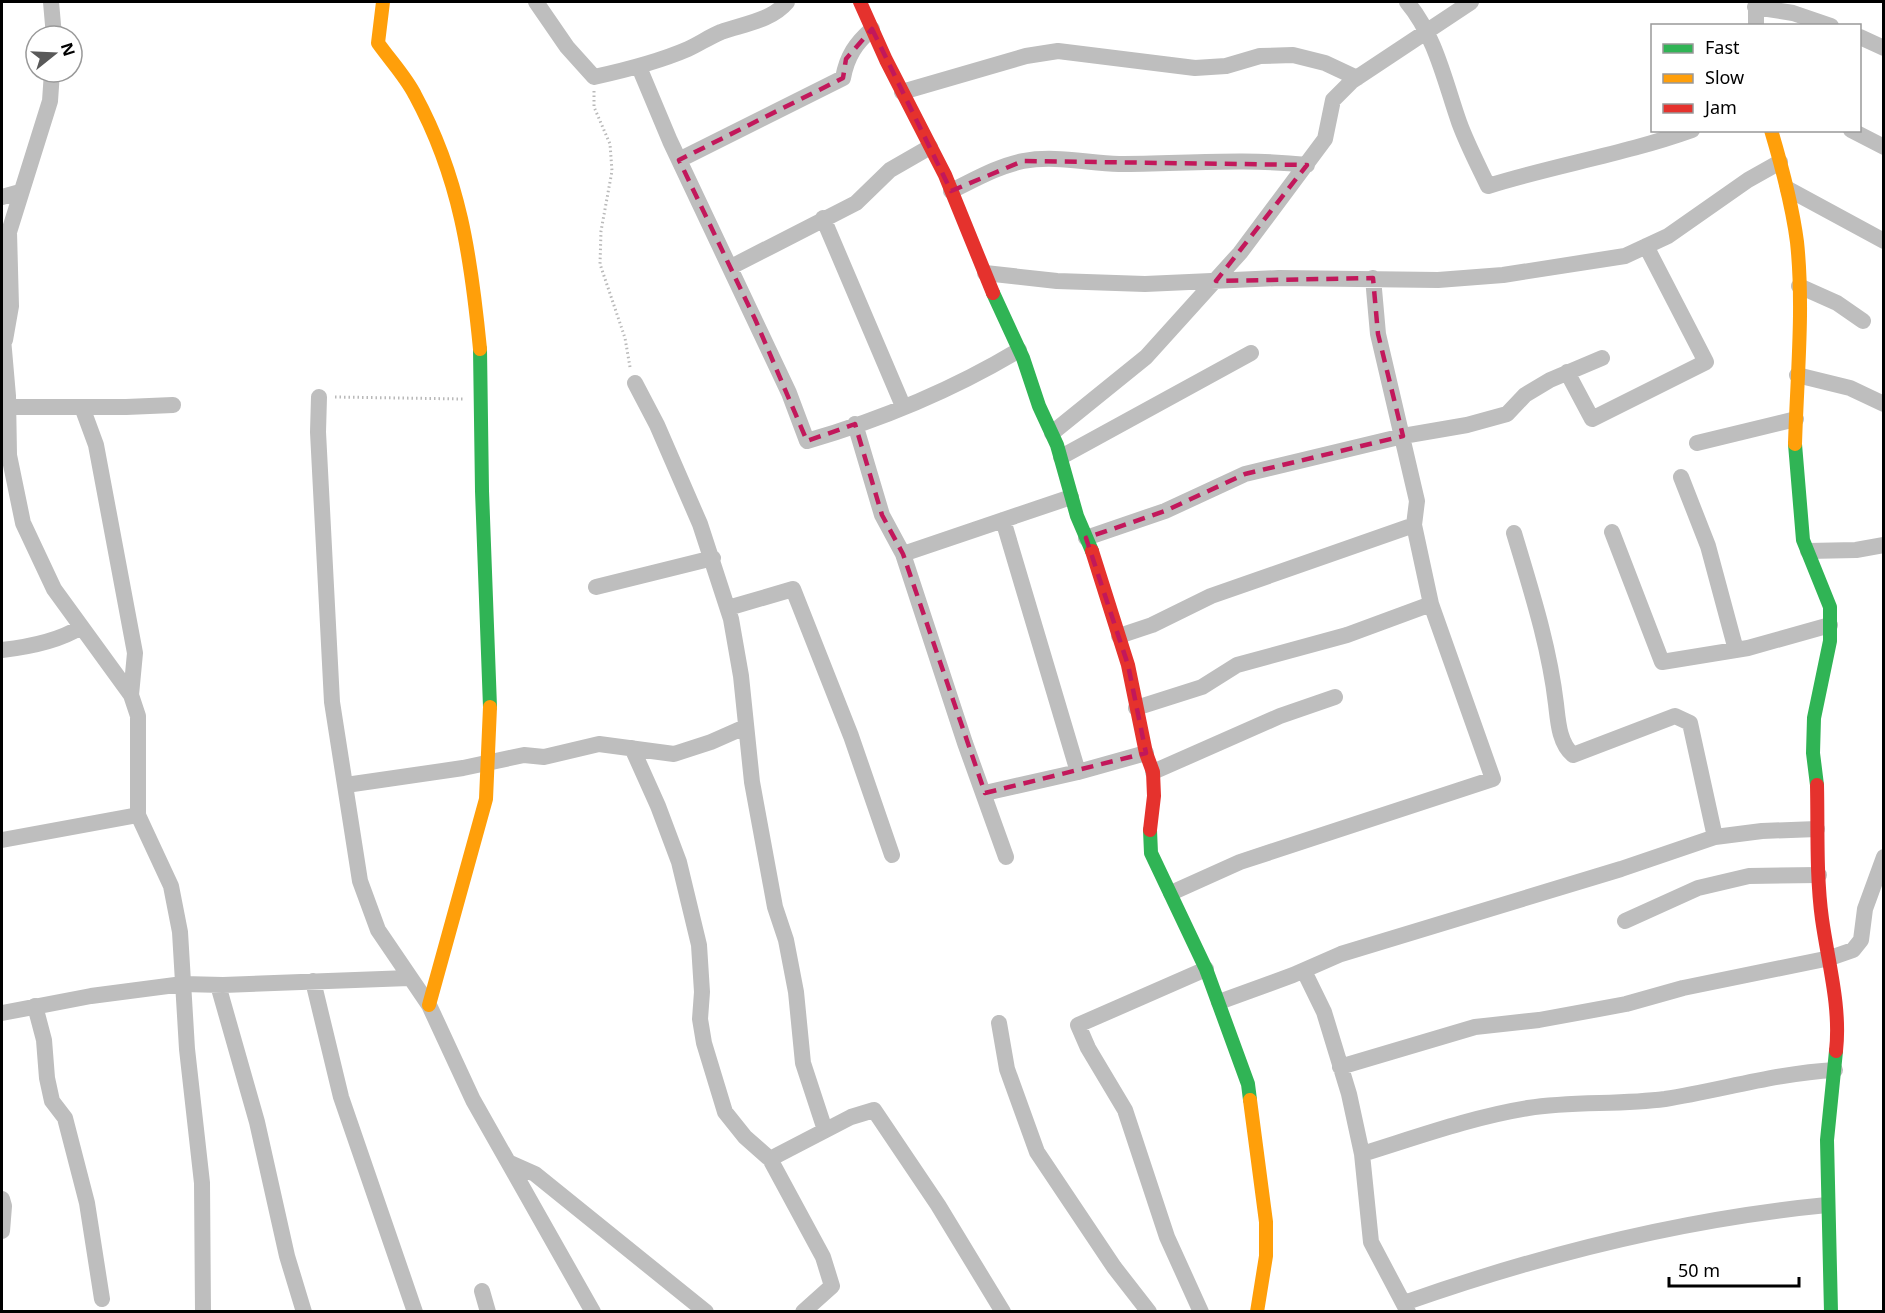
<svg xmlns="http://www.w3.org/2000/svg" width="1885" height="1313" font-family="'Noto Sans',sans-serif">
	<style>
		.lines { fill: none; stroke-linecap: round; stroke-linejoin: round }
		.path { stroke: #b9b9b9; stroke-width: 3; stroke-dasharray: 1.5 3; stroke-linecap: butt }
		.street { stroke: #bebebe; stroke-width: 16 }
		.fast { stroke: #30b455; stroke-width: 14 }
		.slow { stroke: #ff9f0a; stroke-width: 14 }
		.jam { stroke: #e5322d; stroke-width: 14 }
		.marked { fill: none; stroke: #c2185b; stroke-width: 4.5; stroke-dasharray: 12 8; stroke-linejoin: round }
	</style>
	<rect width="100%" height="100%" fill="#fff"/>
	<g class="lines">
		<path class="path" d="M594 91V107L610 144 612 171 601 231 600 264 625 338 630 367
			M335 397 464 399"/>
		<path class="street" d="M51 2 54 36
			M536 2 567 47 594 77C626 70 658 62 688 49 699 44 709 37 721 32 743 24 771 21 787 2
			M1407 2C1435 35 1445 82 1459 122 1467 144 1478 165 1488 186 1555 165 1625 154 1692 130
			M1756 2V26
			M1755 7 1793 13 1831 26
			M1860 37 1884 48
			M639 67 670 141 789 393 807 441C879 420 954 389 1019 350
			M902 92 1026 56 1058 51 1195 68 1226 66 1260 56 1293 55 1325 63 1357 78
			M1851 130 1884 147
			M679 160 843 78C847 56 856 43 872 29
			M1788 189 1884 241
			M951 191C974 180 998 166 1023 161 1055 155 1087 163 1119 164 1182 164 1245 158 1307 165
			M2 197 20 192
			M823 218 903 406
			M731 267 856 203 890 170 930 147
			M985 273 1057 281 1145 284 1279 278 1438 280 1503 275 1625 256 1668 236 1748 180 1780 162
			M1799 286 1837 303 1863 321
			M2 327 8 396 9 455 23 523 54 589 131 695 138 716V815L171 886 180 932 187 1049 202 1183 203 1312
			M5 340 11 306 9 232 50 101 52 72
			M1567 372 1592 419 1706 362 1646 246
			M1797 375 1850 388 1884 404
			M635 383 657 425 700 524 731 619 741 676 752 782 775 907 786 940 796 992 803 1063 825 1130
			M319 397 318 432 332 702 360 881 378 930 429 1005 473 1100 593 1312
			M8 407H126L173 405
			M82 407 96 445 135 653 131 695
			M855 424 882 515 903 554 965 743 1006 857
			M1052 433 1146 357 1240 253 1325 139 1333 100 1352 81 1471 2
			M1697 443 1796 419
			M1061 457 1251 353
			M1681 477 1708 546 1736 650
			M1003 520 1078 772
			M1612 532 1662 662 1748 648 1830 625
			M1514 533C1531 590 1549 645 1556 704 1558 721 1559 743 1573 755L1675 716 1690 723 1715 837
			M1086 538 1165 511 1245 474 1403 436 1467 425 1507 414 1525 395 1550 380 1602 358
			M1808 551 1856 550 1884 545
			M903 554 1071 497
			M596 587 713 558
			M728 608 793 589 851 736 892 855
			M1119 636 1152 625 1211 596 1414 525
			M2 650C28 647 59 641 81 627
			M1136 708 1202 687 1237 665 1347 635 1431 604
			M632 748 658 806 679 862 699 945 702 992 700 1019 704 1043 725 1112 745 1137 770 1159 823 1257 832 1286 803 1312
			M1153 772 1280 716 1335 697
			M346 785 463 768 524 755 544 757 599 744 674 754 711 742 745 727
			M985 793 1078 772 1146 753
			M2 840 138 815
			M1171 893 1240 862 1493 779 1431 604 1414 525 1417 501 1378 334 1373 278
			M1625 921 1698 888 1749 876 1819 875
			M1304 971 1324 1012 1349 1094 1362 1154 1371 1242 1408 1312
			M313 981 341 1097 415 1312
			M218 985 257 1122 287 1256 304 1312
			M1219 1002 1293 975 1341 954 1621 869 1715 837 1762 831 1817 829
			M35 1006 44 1040 47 1078 52 1101 65 1118 87 1203 102 1299
			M2 1013 91 996 183 984 223 985 409 978
			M999 1023 1007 1069 1037 1152 1114 1267 1149 1312
			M1340 1067 1475 1027 1539 1020 1626 1004 1683 988 1830 958 1853 950 1861 940 1865 909 1884 857
			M1362 1154C1417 1137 1472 1117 1528 1108 1573 1101 1619 1105 1665 1099 1722 1090 1777 1073 1835 1070
			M770 1159 851 1117 874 1110 938 1205 1003 1312
			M508 1162 535 1174 706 1312
			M2 1199 4 1206 2 1231
			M482 1291 488 1312
			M1404 1303C1540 1255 1682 1219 1827 1205
			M1201 1312 1167 1237 1125 1110 1088 1048 1078 1025 1206 969"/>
		<path class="fast" d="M993 293 1023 358 1039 406 1057 445 1077 516 1092 551
			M480 349 482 491 490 707
			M1795 444 1803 540 1830 607V641L1814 718 1813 753 1817 785
			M1150 830 1151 853 1206 969 1248 1084 1250 1100
			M1831 1312 1827 1140 1836 1051"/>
		<path class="slow" d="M383 2 378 43C390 60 406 77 415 95 460 178 471 257 480 349
			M1771 130C1782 167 1792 203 1797 242 1804 308 1797 377 1795 444
			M429 1005 486 799 490 707
			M1250 1100 1266 1222V1256L1257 1312"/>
		<path class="jam" d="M860 2 886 60 945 175 993 293
			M1092 551 1128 665 1146 753 1153 772 1154 796 1150 830
			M1817 785C1818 829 1816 875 1822 919 1828 962 1841 1007 1836 1051"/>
	</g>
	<path class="marked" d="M872 29 951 191 1023 161 1307 165 1216 281 1373 278 1378 334 1403 436 1245 474 1165 511 1086 538 1128 665 1146 753 985 793 903 554 882 515 855 424 807 441 755 319 679 160 843 78 846 59Z"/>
	<rect width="1885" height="1313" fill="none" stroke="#000000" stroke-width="6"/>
	<rect x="1651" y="24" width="210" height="108" fill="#ffffff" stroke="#999999" stroke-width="1.5"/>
	<rect x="1663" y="44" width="30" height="9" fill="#30b455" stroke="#999999" stroke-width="1.5"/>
	<text x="1705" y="54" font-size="18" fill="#000000">Fast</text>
	<rect x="1663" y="74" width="30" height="9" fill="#ff9f0a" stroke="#999999" stroke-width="1.5"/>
	<text x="1705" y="84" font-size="18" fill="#000000">Slow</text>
	<rect x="1663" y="104" width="30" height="9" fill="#e5322d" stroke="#999999" stroke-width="1.5"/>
	<text x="1705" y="114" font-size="18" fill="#000000">Jam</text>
	<g transform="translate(54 54) rotate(72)"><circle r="28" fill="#ffffff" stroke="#999999" stroke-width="1.5"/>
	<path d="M0-4.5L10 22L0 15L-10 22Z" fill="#595959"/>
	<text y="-9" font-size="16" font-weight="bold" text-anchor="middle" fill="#000000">N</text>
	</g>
	<path d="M1669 1277v9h130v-9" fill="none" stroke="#000000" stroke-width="3"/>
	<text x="1678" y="1277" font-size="18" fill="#000000" stroke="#ffffff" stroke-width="4.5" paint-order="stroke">50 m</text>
</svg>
